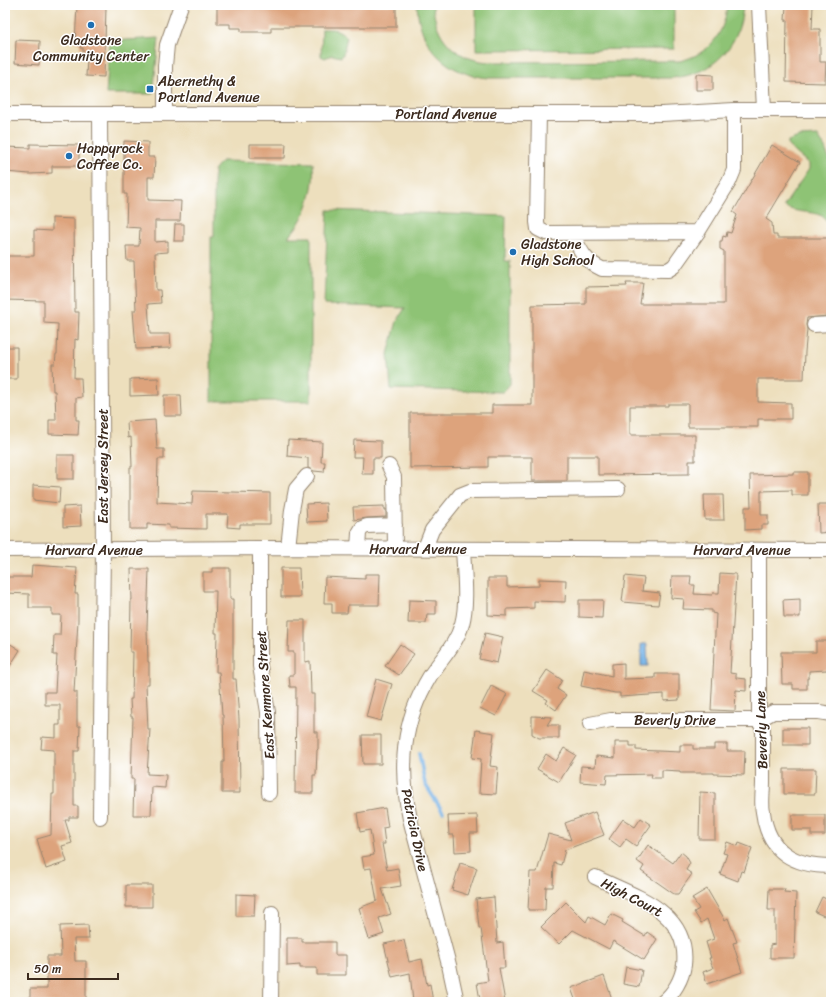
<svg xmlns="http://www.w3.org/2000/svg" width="836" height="1007" font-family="Sriracha,sans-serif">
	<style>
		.green { fill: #8ec375; stroke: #64764a }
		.water { fill: #74b3e8; stroke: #586e83 }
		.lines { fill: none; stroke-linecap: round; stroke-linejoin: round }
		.stream { stroke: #74b3e8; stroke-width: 3.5 }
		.building { fill: #dda37c }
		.minor-casing { stroke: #94846e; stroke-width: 16 }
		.minor { stroke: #fff; stroke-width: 14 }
		.poi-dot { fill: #1f6fb2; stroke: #fff; stroke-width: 1.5 }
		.labels { text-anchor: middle; stroke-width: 3; stroke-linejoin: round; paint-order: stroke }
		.poi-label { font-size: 14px; fill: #3b2a1e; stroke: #fff; text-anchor: start }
		.street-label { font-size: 14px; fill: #3b2a1e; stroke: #fff }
	</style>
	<rect width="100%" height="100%" fill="#fff"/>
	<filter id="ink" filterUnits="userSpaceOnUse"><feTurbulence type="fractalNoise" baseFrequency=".025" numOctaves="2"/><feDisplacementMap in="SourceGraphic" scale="8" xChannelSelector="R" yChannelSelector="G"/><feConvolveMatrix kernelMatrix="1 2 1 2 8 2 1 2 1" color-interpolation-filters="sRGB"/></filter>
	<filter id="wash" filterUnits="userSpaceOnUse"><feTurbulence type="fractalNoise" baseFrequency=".012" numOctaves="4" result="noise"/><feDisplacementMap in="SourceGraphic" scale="16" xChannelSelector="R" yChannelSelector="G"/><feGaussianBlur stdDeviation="0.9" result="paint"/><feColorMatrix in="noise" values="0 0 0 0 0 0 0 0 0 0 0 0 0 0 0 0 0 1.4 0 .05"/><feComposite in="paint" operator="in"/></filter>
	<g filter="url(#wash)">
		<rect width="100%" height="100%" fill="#eddfbd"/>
		<path class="green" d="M417 5H433C435 38 455 59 488 62L680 61C709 54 725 34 727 5H743C741 46 713 75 672 78H489C447 75 419 47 417 5Z
			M476 5H674V49L476 50Z
			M322 29C334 29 339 28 347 38 344 45 346 51 341 57L332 55 325 58 321 56Z
			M159 38 153 94H106L110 41Z
			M818 136 825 148 831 164V226C828 223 825 218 822 216 810 210 796 214 784 206L809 169V164L788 146V141L799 137Z
			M222 161 313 163C313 169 314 175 313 181 311 201 302 224 288 237H311V401H211V237H214V170Z
			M328 210 506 216 505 261H510V384L503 392 391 389 388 354 397 321 405 308 324 305Z"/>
		<path class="water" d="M641 644H647L648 666H641Z"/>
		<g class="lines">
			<path class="stream" d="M419 754 425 784 443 812"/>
		</g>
		<g id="blocks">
			<path class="building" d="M217 5H396V27H271V32H241V28H230V24H217Z
				M786 5H813L812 29H820V62H826L825 83 786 82 787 20H785Z
				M77 6 106 7 104 77 86 76 87 58H83V48H80V43L75 42Z
				M16 40 40 41 39 65 15 63Z
				M696 74 713 75V90H696Z
				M124 141 148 142V157H155L154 177H148V200L181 201 180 221H155V242L168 241V252L155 253 156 290H160L161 303 148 304 150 334H170L171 348 136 349 133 310H136L134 261H127L126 246H139L140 228 126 227 127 194H124Z
				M30 144 79 145V166H52V173L30 174 5 172V147L30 148Z
				M250 144H286L285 158H250Z
				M772 145 800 162 766 219 772 223 773 235H777V238H831V288H828V316L807 318 806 325 807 329 805 352 804 379H758V402L791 403V419H758V427H688V404H668V406H630V435H695V461H689V474L598 475V456H567V481H532V457H488V467L410 468V413H492V405H532V305L586 304V287L627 286 626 283H643L640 304H724V251L720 249V241H722L723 236 726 237 727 232 731 233 737 215 733 212Z
				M52 218 74 219 75 312H79L78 340 75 339 74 378H81L82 397 76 398V420H79L78 435 49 434V420H56L55 391H53L52 364H55L56 354H57L58 324 44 323V301L5 300V256H34V230L52 231Z
				M175 224H184V241H174Z
				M5 347H17V379H5Z
				M158 378 159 395 130 396V379Z
				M164 395H181L182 416H164Z
				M155 420 157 449H164V459H158L157 502 192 504 193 491 270 493V524H240V528L227 527 228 514H206V529L169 528V525L147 524V529H130V467H132L131 437 128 438 127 422Z
				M288 440 322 442 321 462H325L324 472 314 471 308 468V458L287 456Z
				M354 440 381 441V458H373V474H362L363 457H353Z
				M57 455H74V479H57Z
				M793 472H808V495H792V490L761 491V515H768V525H761V529L745 530V507H751L750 475 793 474Z
				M33 485 60 487 59 503 33 500Z
				M704 495H723L724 520H705Z
				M326 503 327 521 307 522 306 504Z
				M818 504H831V532L819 533Z
				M80 506 81 526 63 527V507Z
				M384 506V509H386V517L367 518 354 520 353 507Z
				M32 565 77 568 75 594H78V620L74 692H77V726H80L79 751H74V806H78V817H69V820H65L72 843 62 846 67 862 46 869 37 839 51 835 52 794H54V750L41 749 42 737 56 738V725H60V705H45V692H55L57 655H53L54 635H60L61 615H52V608H29V594L5 593V577H31Z
				M212 568H230V599H233V679H236L239 719 240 793H222V762H224L223 715H222L219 672H216L217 633H215L216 591H203V572H212Z
				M281 568H299L300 597H281Z
				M131 569H149L147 628 148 662H149V684H146L148 729H150L147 774 166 775 165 788 152 787 151 815H133L134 779H131L133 717H131L130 699H132L133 652H130L131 600H132Z
				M720 573 736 574 730 673 736 674V678L746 679V691L736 690 735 711 711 710 716 614 712 613V610L683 609 684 599 671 598 672 576H691L690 585H695L694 594 712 595 713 593H719Z
				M365 574H380L379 605H348L347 613H332V603H324L325 577 365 579Z
				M625 576 644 578 642 591 660 593 658 605 622 602Z
				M488 578H507V587L539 586V579L566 580 565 602 534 601V608L507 609V616L488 615Z
				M800 599V617H784L783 600Z
				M409 600 436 601V614H427L426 623H408Z
				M579 600H603L602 618 579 617Z
				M289 620H305V662L310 661 311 694H314V732H318V749L317 750 316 775H313V793H295L296 687H290L289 675H294V652H288Z
				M485 633 503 637 497 663 479 659Z
				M816 641H831V669H827V670L809 671V678H807V689H793V684H782L781 652H816Z
				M9 643 20 650 5 674V648Z
				M400 644 414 654 399 675 385 666Z
				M624 663V679L655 678V674H679V700L664 701V694L620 697V693H615L581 686 584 670 612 676V664Z
				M547 670 562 680 557 689 566 695 556 710 546 703 548 700 533 691Z
				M376 679 392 684 381 721 366 717Z
				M491 686 507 694 496 716 480 708Z
				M532 716 552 717 547 725H559V738H539L532 734Z
				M783 728H808V745H783Z
				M476 730 494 733 490 766 498 767 496 794 479 793 481 759 472 758Z
				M362 735H381V764H363Z
				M615 742H630V746H636V750L680 752V745H693V749H714V744H727V751H745L744 775 714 774V773H680V771L662 770V778H651L652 774 607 775 606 784 580 782 581 766 595 767 596 756 615 758Z
				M564 748 576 755 559 782 537 769 546 754 556 761Z
				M784 769H816L815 794H784Z
				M700 792 715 793V839H699Z
				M385 808 388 827 383 828 385 844H382L387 870 398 868 401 886 382 889 391 914 379 918 384 934 369 939 359 908 377 901 371 868 364 869 362 857 374 855 370 830 360 832 357 813Z
				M595 812 604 835 565 850 561 865 554 863 553 887H546L545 910H528L530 872H537L548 834 571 840 565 823Z
				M477 815 478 833H470L471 851 455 852 454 835H449L448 816Z
				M792 815H825V835H811V830H792Z
				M641 818 651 825 636 846 626 839 620 847 609 839 623 819 635 827Z
				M727 842 738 846 739 843 752 848 744 872 741 871 738 881 720 874 727 854 723 853Z
				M648 845 673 863 681 852 686 856 690 863 686 870 692 874 678 894H674L641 871 644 866 637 861Z
				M460 863 477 868 468 895 452 890Z
				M126 885H152V907H126Z
				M707 889 725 920 728 918 737 942 733 943 742 972 707 984 703 972 713 968 709 958H711L706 942 714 939 707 919 701 923 694 912 699 909 692 898Z
				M769 889H785L784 892 796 893 794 958H770V945L775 944V910H768Z
				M236 894 255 895 254 916H236Z
				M494 897 497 943 503 942 505 968H499L505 1002H485L484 999 480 1000 477 983 488 981 481 928H479L476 899Z
				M822 897 831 901V919L815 912Z
				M566 902 586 922 589 916 605 925 611 914 623 920 622 922 645 936 647 932 657 939 644 960 613 941 609 949 573 930 559 944 541 927Z
				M88 925 89 939H74L75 961H86V1002H30V989H47V956H61L60 926Z
				M287 938H302V942H335V955H346V975H317V968H300V965L287 966Z
				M404 940 409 962 422 959 427 985 430 984 433 1002H413L410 973 392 977 384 944Z
				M626 967 642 970 639 987 623 984Z
				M604 976 612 999 605 1002H576L571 988Z"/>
		</g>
	</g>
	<g filter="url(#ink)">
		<use href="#blocks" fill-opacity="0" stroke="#94846e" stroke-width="1"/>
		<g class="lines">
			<defs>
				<path id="minor" d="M759 5 764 110
					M5 114H662L734 110H831
					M165 114V66L167 45 181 5
					M539 114 537 222 538 229 546 233 698 232 729 182 734 170V110
					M572 233C581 251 583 260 602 269L668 270 674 266 698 232
					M814 325 831 324
					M389 466 394 477 395 549
					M260 548V666L268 712 269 793
					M288 548 292 510 296 489 307 476
					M358 548 359 533 362 528 367 526 395 525
					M425 548 432 530 460 495 470 491 618 489
					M5 550 260 548 831 550
					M759 550V720L763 730C763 747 763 765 763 782 763 792 761 803 763 812 768 852 794 866 831 866
					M590 724 611 720H759L773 712H819L831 714
					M100 817 103 550 100 115
					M595 877C634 896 690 911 684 965 682 979 674 993 663 1002
					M271 1002 272 913
					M457 1002 449 965 410 819C399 767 402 722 430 676 441 659 456 645 462 624 468 602 464 572 463 549"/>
			</defs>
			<use href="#minor" class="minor-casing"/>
			<use href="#minor" class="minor"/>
		</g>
	</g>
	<g class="poi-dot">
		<circle cx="91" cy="25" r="4"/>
		<rect x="146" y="85" width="8" height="8" rx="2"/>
		<circle cx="69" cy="156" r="4"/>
		<circle cx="513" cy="252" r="4"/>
	</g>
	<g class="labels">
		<g class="poi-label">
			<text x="91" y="45" text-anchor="middle">Gladstone<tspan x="91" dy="16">Community Center</tspan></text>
			<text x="158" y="86">Abernethy &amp;<tspan x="158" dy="16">Portland Avenue</tspan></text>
			<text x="77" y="153">Happyrock<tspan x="77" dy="16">Coffee Co.</tspan></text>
			<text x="521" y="249">Gladstone<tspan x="521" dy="16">High School</tspan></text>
		</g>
		<g class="street-label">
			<text x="446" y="119">Portland Avenue</text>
			<text transform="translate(103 466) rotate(-90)" y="5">East Jersey Street</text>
			<text x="418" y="554">Harvard Avenue</text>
			<text x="94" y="555">Harvard Avenue</text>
			<text x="742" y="555">Harvard Avenue</text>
			<text transform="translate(265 695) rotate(-94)" y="5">East Kenmore Street</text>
			<text x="675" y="725">Beverly Drive</text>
			<text transform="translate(761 730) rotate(-92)" y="5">Beverly Lane</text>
			<text transform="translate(415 830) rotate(78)" y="5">Patricia Drive</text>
			<text transform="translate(632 897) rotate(28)" y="5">High Court</text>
		</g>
	</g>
	<rect width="836" height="1007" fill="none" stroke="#fff" stroke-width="20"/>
	<path d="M28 973v6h90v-6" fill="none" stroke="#3b2a1e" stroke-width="2"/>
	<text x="34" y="973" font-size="12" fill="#3b2a1e" stroke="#ffffff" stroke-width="3" paint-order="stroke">50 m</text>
</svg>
